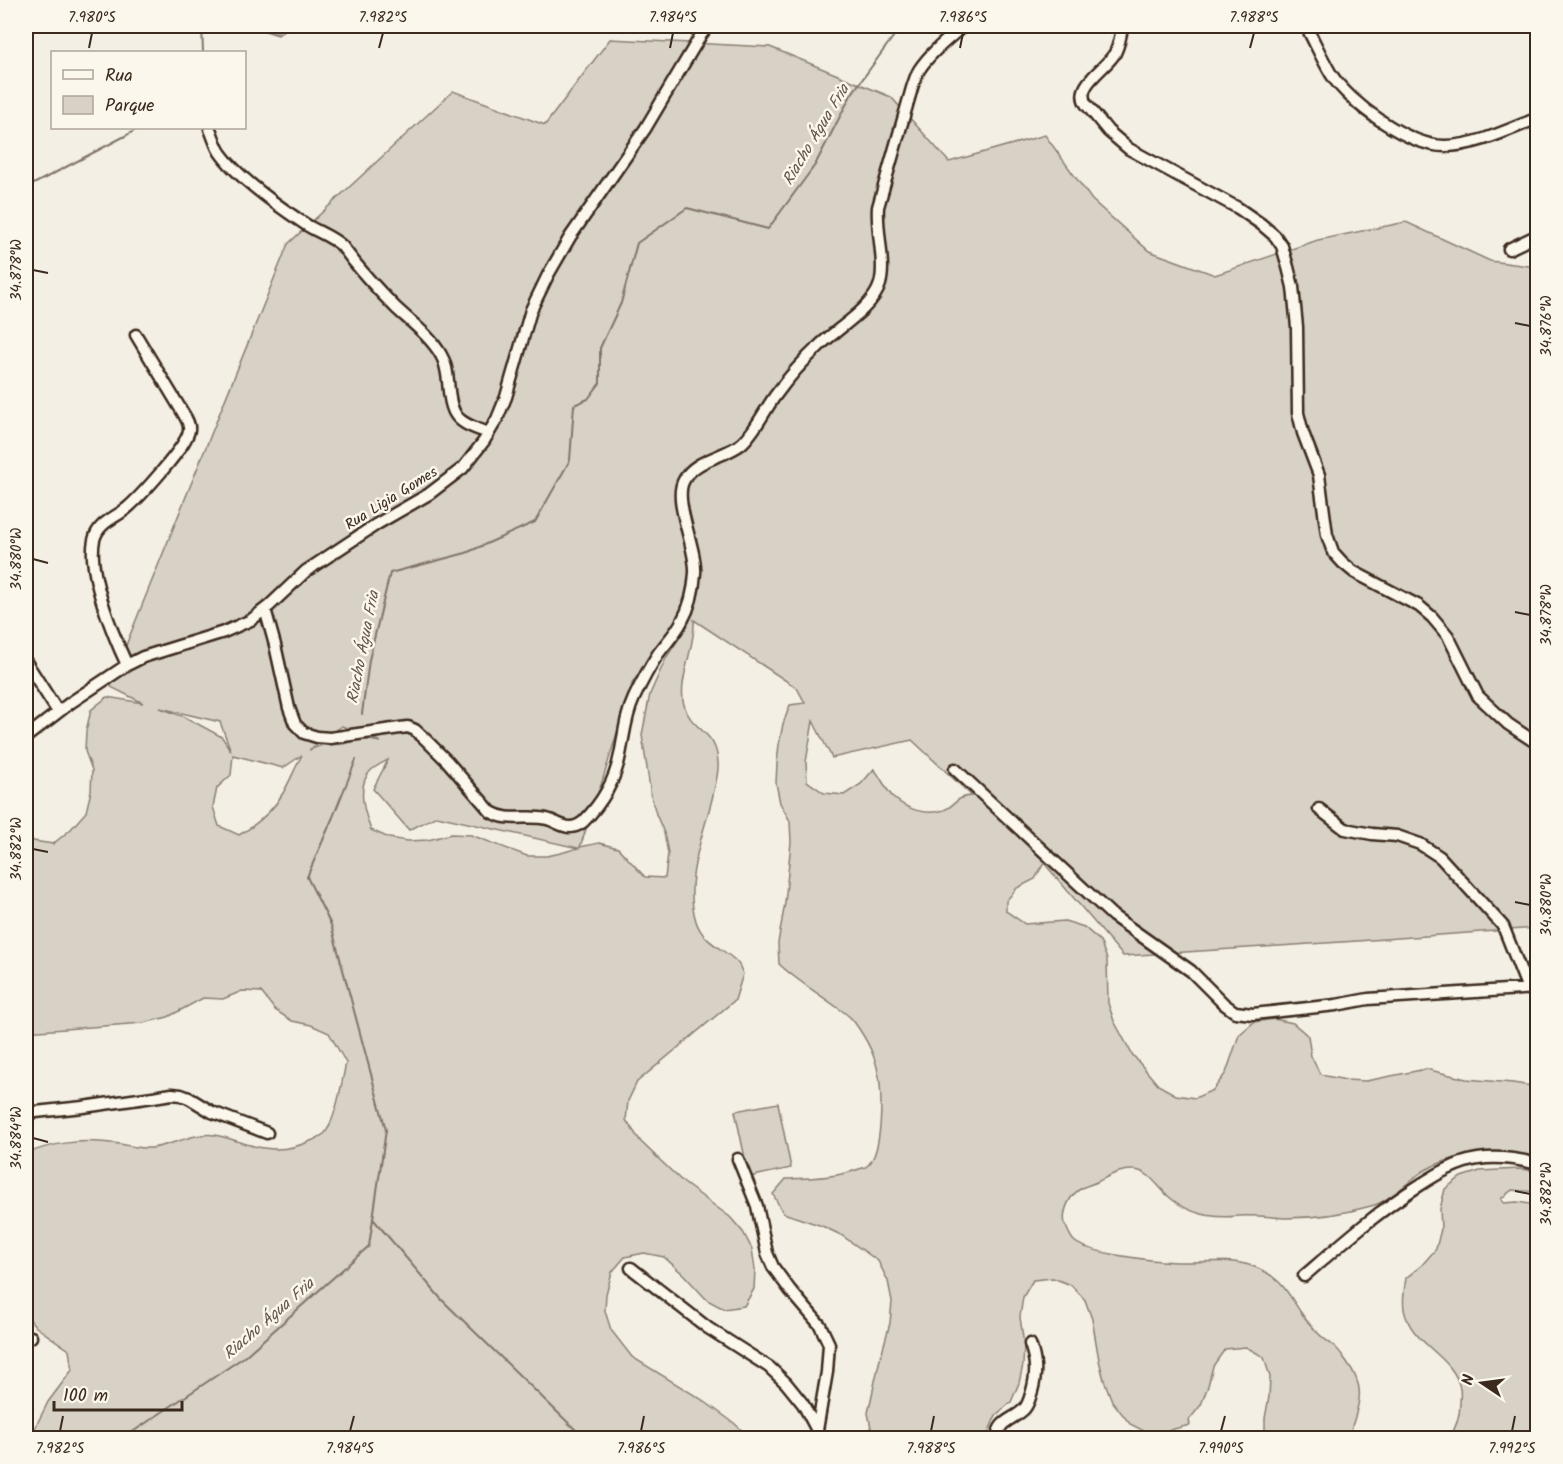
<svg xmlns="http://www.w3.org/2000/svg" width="1563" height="1464" font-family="Kalam,sans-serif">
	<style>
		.green { fill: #d8d1c6; stroke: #8a7e72; stroke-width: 1.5; fill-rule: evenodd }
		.water { fill: #afa69a; stroke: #817468; stroke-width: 1.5 }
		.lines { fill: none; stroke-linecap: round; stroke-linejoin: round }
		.stream { stroke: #817468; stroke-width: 2 }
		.minor-casing { stroke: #3b2a1e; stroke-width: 15 }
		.minor { stroke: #fbf7ec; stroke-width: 10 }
		.ticks { fill: none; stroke: #3b2a1e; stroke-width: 2 }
		.labels { text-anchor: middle; stroke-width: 5; stroke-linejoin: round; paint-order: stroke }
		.street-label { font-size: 15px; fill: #3b2a1e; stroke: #fbf7ec }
		.water-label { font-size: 16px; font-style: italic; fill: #645549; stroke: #fbf7ec }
		.neatline { fill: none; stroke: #3b2a1e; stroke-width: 2 }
		.ticks-label { font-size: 15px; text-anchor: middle; fill: #3b2a1e }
	</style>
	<rect width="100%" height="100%" fill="#f3efe4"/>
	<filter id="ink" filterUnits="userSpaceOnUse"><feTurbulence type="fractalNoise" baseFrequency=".0167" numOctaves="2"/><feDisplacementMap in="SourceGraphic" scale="12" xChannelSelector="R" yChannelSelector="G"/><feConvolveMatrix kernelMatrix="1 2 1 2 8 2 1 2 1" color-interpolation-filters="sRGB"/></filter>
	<g filter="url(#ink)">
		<path class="green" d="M610 39 770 47 891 97 949 162 1045 135 1092 200 1149 251 1215 275 1318 240 1406 222 1490 261 1537 267V928L1357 941 1123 956 1044 863 1035 879 1017 888 1006 901V911L1025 924 1065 921 1084 927 1100 941 1107 959 1108 1003 1114 1021 1132 1054 1158 1085 1176 1095 1195 1098 1213 1090 1226 1073 1239 1035 1254 1022 1274 1019 1293 1023 1308 1036 1311 1056 1320 1074 1326 1076 1346 1080 1366 1081 1426 1069 1466 1079 1513 1083 1537 1087V1156C1497 1152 1458 1150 1422 1172 1406 1183 1390 1201 1371 1206 1343 1214 1316 1218 1286 1218 1271 1217 1255 1215 1239 1216 1213 1219 1188 1214 1168 1196 1158 1187 1150 1172 1135 1170 1121 1169 1111 1175 1099 1181 1094 1184 1087 1185 1082 1188 1070 1194 1062 1211 1065 1224 1067 1229 1071 1238 1074 1241 1089 1254 1155 1261 1176 1262 1201 1263 1228 1258 1252 1266 1291 1279 1291 1308 1317 1332 1322 1338 1329 1342 1335 1347 1340 1351 1343 1357 1347 1362 1367 1390 1359 1403 1350 1433L1347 1438H1265V1418L1269 1397 1270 1377 1264 1357 1246 1347 1225 1349 1213 1366 1208 1386 1201 1405 1189 1420 1190 1425 1170 1430 1148 1433 1130 1424 1112 1401 1104 1380 1099 1360 1092 1319 1085 1300 1071 1285 1053 1278 1033 1280 1023 1297 1020 1317 1024 1345 1023 1365 1019 1383 1011 1402 996 1415 986 1438H873L868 1413 879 1363 890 1323 892 1301 888 1281 878 1261 841 1235 822 1226 783 1213 773 1194 786 1179C811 1178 835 1178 859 1169 861 1168 865 1168 867 1166 883 1154 883 1091 878 1072 875 1055 865 1037 855 1023 851 1017 844 1012 838 1008 818 993 797 981 779 964L778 943 785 903 791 842 790 821 780 803 776 783 777 763 779 744 783 724 790 705 805 703 797 688 694 620C696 646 677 681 684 705 691 731 717 730 718 763 719 773 715 785 713 795 704 834 683 880 696 921 703 943 722 947 737 962 740 965 741 970 743 974L735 1000 637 1082 628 1101 626 1120 641 1142 684 1183 730 1217 743 1232 752 1249 755 1269 754 1289 744 1306 724 1309 707 1300 684 1275 664 1257 644 1253 625 1257 612 1272 606 1294 605 1311 611 1330 632 1357 701 1399 734 1423 750 1438H30L48 1402 72 1370 69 1350 36 1327 26 1315V1154C51 1143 83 1139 111 1143 125 1144 138 1149 152 1148 173 1145 195 1132 215 1135 232 1138 247 1146 264 1148 281 1151 298 1147 313 1140 317 1138 322 1136 325 1133 336 1119 342 1081 346 1063L329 1033 311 1025 292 1021 275 1010 261 992 242 991 223 999 203 998 168 1017 143 1023 26 1032V918L33 904 26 891V828L33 841 53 844 71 829 86 812 91 791 92 770 85 751 86 731 91 710 107 697 143 703 111 687 128 640 288 244 453 91 545 125ZM688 625 666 658 650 694 642 735 651 795 656 814 664 833 668 853 665 878 645 877 618 848 599 843 580 847 602 782 633 681ZM160 708 220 722 231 751 222 737 185 717ZM813 721 832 758 912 740 972 796C954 797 957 805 944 810 925 816 905 809 892 796 885 788 881 777 874 769L861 784 844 795 824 793 807 781 806 762ZM342 726 381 742 362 739 343 744 322 745 309 750ZM233 755 283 768 302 755C295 768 290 781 283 793 273 811 256 825 239 835L219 826 213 807 217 788 231 775ZM388 760 373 789 409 830 437 816 578 848 561 853 547 856H527L471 835 451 834 428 840 408 841 389 838 371 830C365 814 357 790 368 774 371 768 382 763 388 760Z
			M778 1103 791 1168 749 1177 735 1111Z
			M1520 1169 1537 1171V1192L1512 1190 1501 1199 1504 1203 1517 1202 1530 1204C1537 1214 1540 1214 1532 1224L1538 1235 1537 1438H1449C1456 1428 1460 1416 1460 1403 1460 1399 1461 1393 1460 1389 1455 1358 1418 1347 1407 1319 1401 1306 1404 1291 1406 1278L1422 1265 1436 1249 1441 1229 1440 1209 1445 1189 1461 1177 1480 1171Z"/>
		<path class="water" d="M264 26H290L278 35 265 31Z"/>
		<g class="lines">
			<path class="stream" d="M202 26 203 52
				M26 188 127 135 139 128
				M362 714 369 660 390 573 466 553 535 522 570 460 574 405 588 399 600 383V348L621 303 637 243 687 208 768 229 815 165 851 95 901 26
				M374 1220 442 1300 584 1438
				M127 1438 128 1435 244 1357 369 1246 386 1130 331 925 307 877 333 817 356 760"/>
			<defs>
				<path id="minor" d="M1122 26C1121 35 1119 45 1115 53 1106 69 1074 85 1086 104L1108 131 1129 149 1238 208 1261 224 1275 236 1282 246 1288 267 1293 287 1297 327 1298 413 1303 433 1319 475 1327 535 1333 552 1343 563 1354 572 1419 606 1432 617 1448 636 1478 696 1508 724 1538 744
					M1306 26C1314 41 1322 59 1331 74 1350 104 1409 146 1445 146 1476 146 1510 129 1538 118
					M210 129C214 138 216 148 222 155 239 178 281 208 305 224 317 232 331 236 342 246 358 268 376 288 396 308 411 322 431 337 441 355 446 363 447 372 448 381 451 417 455 422 489 433
					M1509 249 1538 235
					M265 609 275 645 289 708 295 724 304 733 317 737 330 738 400 728 408 727 415 730 425 739 447 761 491 812C510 823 526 814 547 819 555 821 562 827 570 827 575 827 579 825 583 822 601 804 615 781 620 755 624 736 625 717 634 698 641 683 649 668 658 654 666 643 676 633 682 621 690 607 694 589 695 573 697 548 672 500 684 480 695 459 723 458 741 444 755 432 764 411 775 396 788 378 804 360 820 345 838 328 873 308 880 284 886 263 876 231 878 207L912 88C914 82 916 75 919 70 930 53 948 39 963 26
					M26 662 58 712
					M127 665C113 635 87 572 94 540 98 523 113 519 126 509 139 498 188 445 189 430 190 424 186 418 183 413L136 335
					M26 737 70 703 127 665 143 657 224 632 251 620 269 606 306 571 377 524 429 494 463 468 484 441 497 419 506 397 531 310 548 275 570 237 645 129 701 35 708 26
					M955 769 1113 916 1191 971 1224 1004 1235 1012 1253 1014 1336 1005 1368 999 1538 988
					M1319 809 1345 829 1372 834 1397 836 1420 844 1440 857 1503 926 1528 989
					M26 1113 83 1107 153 1097 172 1094 181 1095 189 1098 212 1112 267 1133
					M738 1159 757 1206 767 1253 773 1267 790 1290 820 1325 829 1344 827 1372 817 1430
					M631 1268 708 1328 769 1367 786 1383 803 1404 821 1438
					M1304 1276C1341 1244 1378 1211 1420 1185 1437 1174 1457 1162 1478 1159 1497 1156 1519 1159 1538 1164
					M26 1339 31 1337
					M998 1438C997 1420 1015 1420 1025 1408 1029 1403 1030 1397 1032 1391 1037 1373 1036 1361 1030 1344"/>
			</defs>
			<use href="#minor" class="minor-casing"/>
			<use href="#minor" class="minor"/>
		</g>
	</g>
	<path class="ticks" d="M89 48 92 33M379 48 383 33M670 48 673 33M960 48 963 33M1250 48 1254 33M33 270 48 273M1515 323 1530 326M33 559 48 563M1515 612 1530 615M33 849 48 852M1515 902 1530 905M33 1138 48 1142M1515 1191 1530 1194M60 1431 63 1416M350 1431 354 1416M641 1431 644 1416M931 1431 934 1416M1221 1431 1225 1416M1512 1431 1515 1416"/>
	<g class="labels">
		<g class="street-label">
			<text transform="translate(391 498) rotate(-32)" y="5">Rua Ligia Gomes</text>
		</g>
		<g class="water-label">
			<text transform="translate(815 134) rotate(-59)" y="6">Riacho Água Fria</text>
			<text transform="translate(362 647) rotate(-79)" y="6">Riacho Água Fria</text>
			<text transform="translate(268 1318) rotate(-41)" y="6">Riacho Água Fria</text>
		</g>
	</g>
	<rect width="1563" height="1464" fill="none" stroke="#fbf7ec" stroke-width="66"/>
	<rect x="51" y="51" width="195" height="78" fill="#fbf7ec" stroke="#aea59a" stroke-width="1.5"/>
	<rect x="63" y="70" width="30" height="9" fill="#fbf7ec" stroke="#aea59a" stroke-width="1.5"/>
	<text x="105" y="81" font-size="18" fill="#3b2a1e">Rua</text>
	<rect x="63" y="96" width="30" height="18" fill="#d8d1c6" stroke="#aea59a" stroke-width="1.5"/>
	<text x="105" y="111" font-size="18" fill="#3b2a1e">Parque</text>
	<g transform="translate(1482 1383) rotate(283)" stroke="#fbf7ec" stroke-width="4.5" paint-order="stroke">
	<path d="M0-4.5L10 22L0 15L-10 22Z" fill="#3b2a1e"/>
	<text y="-9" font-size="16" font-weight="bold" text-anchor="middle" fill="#3b2a1e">N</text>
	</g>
	<path d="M54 1401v9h128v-9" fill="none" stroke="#3b2a1e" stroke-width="3"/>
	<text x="63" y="1401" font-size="18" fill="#3b2a1e" stroke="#fbf7ec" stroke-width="4.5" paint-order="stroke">100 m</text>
	<rect x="33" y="33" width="1497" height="1398" class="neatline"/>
	<g class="ticks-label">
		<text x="92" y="22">7.980°S</text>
		<text x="383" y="22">7.982°S</text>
		<text x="673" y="22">7.984°S</text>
		<text x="963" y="22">7.986°S</text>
		<text x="1254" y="22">7.988°S</text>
		<text transform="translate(16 270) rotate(-90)" y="5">34.878°W</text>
		<text transform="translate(1546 326) rotate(-90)" y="5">34.876°W</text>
		<text transform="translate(16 559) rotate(-90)" y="5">34.880°W</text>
		<text transform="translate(1546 615) rotate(-90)" y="5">34.878°W</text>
		<text transform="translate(16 849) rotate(-90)" y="5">34.882°W</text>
		<text transform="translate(1546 905) rotate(-90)" y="5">34.880°W</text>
		<text transform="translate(16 1138) rotate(-90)" y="5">34.884°W</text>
		<text transform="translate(1546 1194) rotate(-90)" y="5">34.882°W</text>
		<text x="60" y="1453">7.982°S</text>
		<text x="350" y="1453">7.984°S</text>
		<text x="641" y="1453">7.986°S</text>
		<text x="931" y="1453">7.988°S</text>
		<text x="1221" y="1453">7.990°S</text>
		<text x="1512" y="1453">7.992°S</text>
	</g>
</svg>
